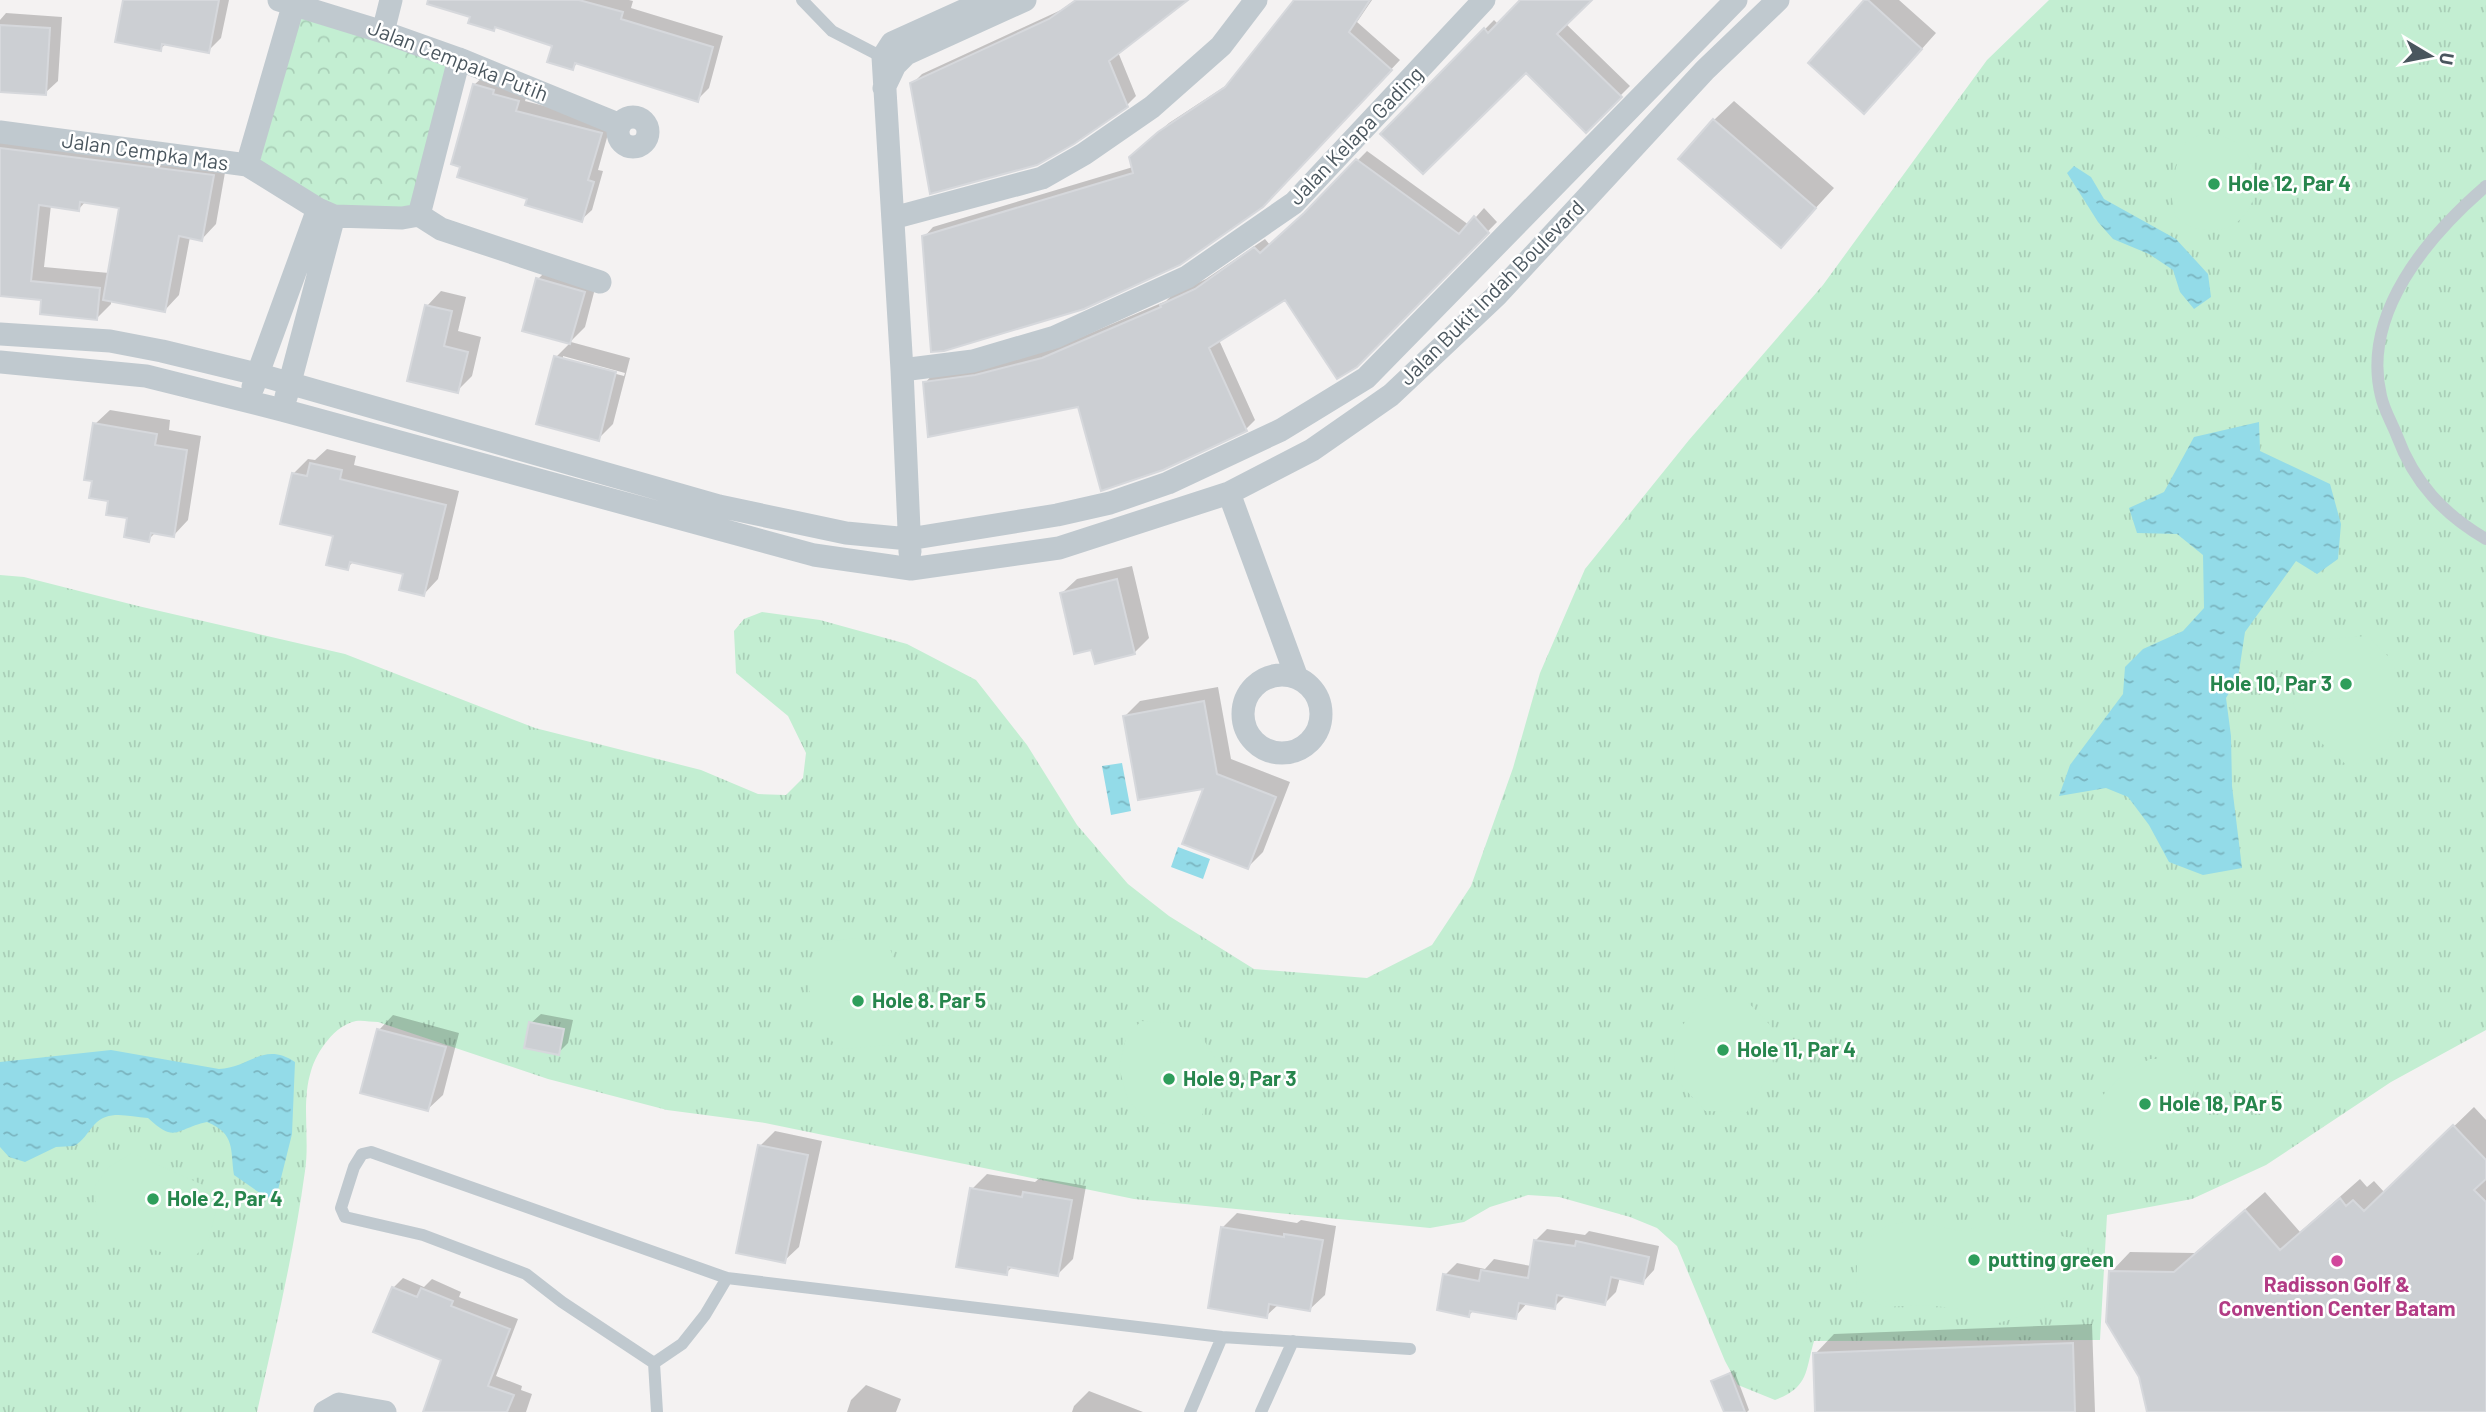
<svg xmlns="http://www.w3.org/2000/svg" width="2486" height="1412" font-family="Barlow,sans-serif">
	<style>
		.grass { fill: url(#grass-tufts) }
		.park { fill: url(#park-crowns) }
		.pitch { fill: #c3eed2 }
		.water { fill: url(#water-ripples) }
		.shadow { fill: #0003; fill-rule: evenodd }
		.building { fill: #cccfd3; stroke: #d6d8dc; stroke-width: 2 }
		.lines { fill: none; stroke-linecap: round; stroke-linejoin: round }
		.service { stroke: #c0c9cf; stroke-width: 12 }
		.minor { stroke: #c0c9cf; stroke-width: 23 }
		.leisure-dot { fill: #2e9e5b; stroke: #fff; stroke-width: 2.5 }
		.hotel-dot { fill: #d1479c; stroke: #fff; stroke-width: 2.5 }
		.labels { text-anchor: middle; stroke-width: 5; stroke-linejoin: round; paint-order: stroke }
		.street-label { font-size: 21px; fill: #4a565e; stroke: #fff }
		.leisure-label { font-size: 21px; font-weight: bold; fill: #27864d; stroke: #fff; text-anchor: start }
		.hotel-label { font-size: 21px; font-weight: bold; fill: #b23c85; stroke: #fff }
	</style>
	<defs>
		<pattern id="grass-tufts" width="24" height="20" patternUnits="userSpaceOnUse" patternTransform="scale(1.75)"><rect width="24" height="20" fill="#c3eed2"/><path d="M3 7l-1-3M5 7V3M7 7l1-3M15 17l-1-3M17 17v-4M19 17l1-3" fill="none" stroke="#a9ceb7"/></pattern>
		<pattern id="park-crowns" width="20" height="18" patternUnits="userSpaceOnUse" patternTransform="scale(1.75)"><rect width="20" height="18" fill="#c3eed2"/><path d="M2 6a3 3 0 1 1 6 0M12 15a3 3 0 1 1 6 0" fill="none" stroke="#a9ceb7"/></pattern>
		<pattern id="water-ripples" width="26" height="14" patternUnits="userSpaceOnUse" patternTransform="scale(1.75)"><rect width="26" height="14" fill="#93dbe8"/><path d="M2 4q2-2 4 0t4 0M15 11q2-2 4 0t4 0" fill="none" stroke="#7ab4bf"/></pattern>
	</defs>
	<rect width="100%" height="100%" fill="#f4f2f2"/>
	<path class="grass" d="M2049 0H2486V1030L2391 1082 2266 1165 2192 1199 2107 1215 2100 1340 1814 1341C1805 1372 1809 1387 1775 1400L1738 1385 1725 1361 1677 1246 1657 1228 1630 1217 1559 1197 1528 1195 1490 1207 1464 1222 1430 1228 1134 1199 765 1123 667 1110 548 1079 378 1022C371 1022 363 1020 356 1021 335 1025 317 1051 311 1071 301 1103 310 1138 305 1171 294 1252 275 1332 257 1412H0V575L24 577 138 606 345 654 535 728 701 770 758 794 786 795 803 778 806 753 788 716 736 673 734 631 744 619 762 612 820 620 907 644 976 680 1027 745 1077 825 1128 884 1169 916 1254 969 1367 978 1432 945 1471 886 1513 768 1540 673 1585 569 1689 440 1823 285 1987 60Z"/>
	<path class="park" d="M296 6 458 60 405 227 335 211 253 164Z"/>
	<path class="pitch" d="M2203 133C2210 134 2218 135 2225 137 2278 157 2259 246 2195 228 2188 226 2181 220 2176 217L2171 195 2176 167 2186 142Z
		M2367 636 2394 662 2396 721 2384 752 2349 767 2310 733 2293 706 2301 661 2327 639Z
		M854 938 888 944 904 983 910 1021 891 1045 840 1049 810 1019V960L827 942Z
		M1738 992 1771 1026 1773 1067 1747 1112 1705 1111 1674 1077 1675 1034 1707 996Z
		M1141 1021 1169 1023 1200 1034 1215 1058V1090L1202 1115 1180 1127 1148 1120 1128 1101 1119 1067 1126 1038Z
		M2150 1059H2179L2196 1084 2186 1113 2163 1147 2124 1153 2099 1135 2102 1096 2125 1072Z
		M132 1153 203 1185 216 1210 208 1243 190 1261 99 1233 94 1187 109 1167Z
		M1912 1220 1959 1231 2005 1222 2086 1242 2093 1275 2068 1296 2032 1313 1995 1324 1960 1309 1926 1305 1883 1307 1856 1287 1858 1245 1887 1226Z"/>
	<path class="water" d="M2074 166 2091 177 2104 199 2176 239 2208 274 2211 297 2194 309 2180 292 2173 270 2149 254 2113 239 2098 222 2067 173Z
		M2259 422 2260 451 2330 484 2341 524 2338 559 2317 574 2296 561 2245 632 2238 678 2226 698 2231 736 2232 786 2242 868 2203 875 2169 862 2149 825 2128 797 2106 788 2059 796 2070 765 2123 694 2125 667 2143 649 2183 631 2204 608 2203 555 2177 534 2137 533 2129 508 2164 492 2194 437Z
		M1122 763 1131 811 1111 815 1102 766Z
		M1178 847 1210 859 1203 879 1171 867Z
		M111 1050 219 1069C249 1068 264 1041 295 1062L292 1134 277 1194 267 1198 234 1175C230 1150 236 1134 207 1122 175 1129 176 1144 148 1118 128 1117 109 1109 94 1125 87 1133 83 1141 74 1146L56 1147 25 1162 9 1157 0 1147V1062Z"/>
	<path class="shadow" d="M125 0H229L221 38 208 51 167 43 160 49Z
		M430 0H629L633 1 631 8 723 36 709 88 697 100 578 62 573 68 554 45 497 25 493 29 472 16Z
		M1075 0H1185L1118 52 1136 96 1127 105 912 84 922 74 1061 10Z
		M1296 0H1372L1357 22 1400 60 1273 195 924 237 933 227 1133 167 1141 148 1169 123 1233 81Z
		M1523 0H1590L1565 23 1630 86 1586 130 1526 70 1382 134 1494 20 1498 24Z
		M1866 0H1899L1936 33 1879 97Z
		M6 13 62 17 58 81 45 93 0 90V20Z
		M485 75 528 90 525 101 611 123 598 170 603 171 592 210 581 220 529 198 474 85Z
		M1734 101 1834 188 1781 246 1714 120Z
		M0 133 227 161 216 224 202 239 190 237 179 295 165 310 111 300V304L97 318 43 299 0 294ZM86 201 122 207 109 273 44 267 51 205 78 210Z
		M1367 151 1469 225 1484 208 1497 222 1356 366 1285 298 1219 340 1255 420 1246 429 925 383 934 373 1053 349 1166 301 1172 295 1206 279 1265 239 1270 245 1314 205Z
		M552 265 598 277 585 327 570 342 538 279Z
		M441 291 466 297 458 331 481 337 472 376 457 391 427 306Z
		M571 342 630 358 613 424 598 439 556 357ZM563 356 625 373 624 376 563 360Z
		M110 410 170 420 169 430 201 436 188 520 174 535 156 532 148 540 94 480 95 424Z
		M327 449 356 456 354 465 459 491 438 579 424 594 405 573 354 561 347 568 335 535 293 474 308 459 315 460Z
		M1132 566 1149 638 1134 653 1093 648 1062 593 1077 579Z
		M1218 687 1231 759 1290 782 1263 852 1248 867 1206 787 1125 716 1140 701Z
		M541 1014 573 1020 568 1043 558 1053 531 1023Z
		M393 1015 459 1033 443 1095 428 1109 379 1030Z
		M2474 1107 2486 1120V1412H2149L2111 1272 2130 1252 2195 1253 2265 1192 2300 1232 2360 1179 2367 1187 2374 1181 2385 1193Z
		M775 1131 822 1141 799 1247 784 1261 760 1146Z
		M987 1174 1035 1182 1040 1178 1086 1186 1073 1259 1058 1274 1013 1266 1006 1273 972 1189Z
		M1237 1213 1297 1223 1301 1220 1336 1226 1325 1295 1310 1309 1279 1304 1266 1316 1223 1227Z
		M1547 1229 1585 1235 1589 1231 1659 1246 1654 1270 1643 1282 1620 1277 1616 1292 1605 1303 1566 1295 1554 1307 1527 1303 1515 1317 1474 1310 1469 1315 1445 1275 1457 1263 1485 1269 1494 1259 1531 1266 1535 1241Z
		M403 1278 424 1287 432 1279 461 1292 459 1297 518 1319 496 1376 522 1386 521 1390 532 1394 526 1412H425L443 1359 393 1288Z
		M2092 1324 2095 1412H1817L1815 1354 1834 1334Z
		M1734 1370 1749 1410 1747 1412H1725L1713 1382Z
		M866 1385 901 1399 896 1412H847L851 1400Z
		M1089 1391 1143 1412H1072L1074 1406Z"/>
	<path class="building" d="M123 0H219L209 53 162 44 161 51 115 42Z
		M428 0H579L623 12 621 19 713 47 698 102 575 63 573 70 547 62 552 46 495 27 494 31 468 23 470 17 427 4Z
		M1076 0H1188L1109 61 1128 107 1074 144 1037 165 930 194 910 83 1049 19Z
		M1294 0H1370L1349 32 1392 70 1263 207 1180 265 1084 309 944 351 931 352 922 236 1133 173 1129 157 1158 132 1225 87Z
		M1520 0H1592L1557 34 1622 97 1586 133 1526 73 1423 174 1380 134 1484 28 1488 33Z
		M1864 0H1868L1922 49 1864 114 1808 63Z
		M0 25 50 28 46 95 0 92Z
		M473 84 494 90 493 94 519 101 516 111 602 133 588 180 594 182 582 222 525 205 527 199 457 177 460 167 451 164Z
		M1713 119 1816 208 1781 248 1678 159Z
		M0 148 214 175 202 241 179 236 165 312 103 300 119 208 80 202 79 211 39 205 31 281 100 288 97 320 40 314 41 300 0 296Z
		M1356 159 1459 234 1474 216 1489 233 1357 367 1337 379 1285 300 1209 348 1247 431 1163 470 1101 491 1078 407 928 437 923 382 975 375 1042 358 1161 307 1160 305 1195 289 1254 247 1260 253 1304 213Z
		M536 278 585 292 570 344 522 331Z
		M425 305 452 311 444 346 468 352 458 393 407 381Z
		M554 356 616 372 599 441 536 424Z
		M93 423 157 434 155 445 187 450 174 537 151 533 149 542 124 537 127 518 106 515 108 501 89 498 92 481 84 480Z
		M310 463 342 470 340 479 446 505 424 596 399 590 403 574 350 562 348 570 326 565 333 536 280 524 292 473 307 476Z
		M1117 579 1135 654 1095 664 1091 650 1074 654 1060 593Z
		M1204 701 1217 774 1276 797 1248 869 1182 844 1203 789 1138 800 1123 716Z
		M529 1022 564 1029 559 1055 524 1048Z
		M377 1029 446 1047 428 1111 360 1093Z
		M2453 1125 2486 1160V1179L2474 1190 2486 1202V1412H2147L2139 1377 2106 1322 2109 1271 2174 1272 2245 1210 2280 1250 2340 1198 2346 1206 2353 1200 2364 1211Z
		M758 1145 808 1155 785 1263 736 1253Z
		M970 1188 1022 1197 1023 1192 1072 1200 1058 1276 1008 1267 1007 1275 956 1267Z
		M1221 1227 1284 1237V1234L1323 1240 1310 1311 1269 1304 1267 1318 1208 1308Z
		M1534 1240 1575 1246 1576 1241 1649 1257 1643 1284 1611 1277 1605 1305 1557 1295 1555 1309 1519 1303 1516 1319 1470 1311 1469 1317 1437 1310 1443 1274 1479 1281 1481 1270 1528 1278Z
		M392 1287 417 1297 421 1288 453 1301 451 1306 510 1329 488 1386 514 1395 507 1412H423L441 1360 373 1332Z
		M2073 1343 2075 1412H1815L1813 1353Z
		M1730 1373 1745 1412H1724L1711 1381Z"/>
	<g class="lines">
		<path class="service" d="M802 0 832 31 886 59
			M2486 186C2428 236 2361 314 2381 396 2384 410 2392 423 2397 436 2414 482 2443 514 2486 539
			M654 1363 562 1302 526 1274 423 1235 345 1217 341 1208 354 1167 362 1154 371 1152 727 1278 1222 1337 1410 1349
			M654 1363 682 1344 705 1315 727 1278
			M654 1363 657 1412
			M1190 1412 1222 1337
			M1261 1412 1293 1341"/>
		<path class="minor" d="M279 0 383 32 459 59 620 125
			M383 32 391 0
			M884 88 895 65 906 54 1025 0
			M618 132a15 15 0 1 1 30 0a15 15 0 1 1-30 0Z
			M0 132 247 165 318 209 334 216 402 218 419 215 441 229 600 282
			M247 165 294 3
			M419 215 459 59
			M893 218 1042 178 1084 154 1152 107 1221 46 1256 0
			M0 334 110 341 162 351 257 374 719 506 846 533 909 539 1057 515 1110 503 1168 483 1281 430 1366 378 1736 0
			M0 362 146 376 282 410 814 555 911 569 1059 548 1229 493 1312 450 1391 395 1496 296 1705 70 1778 0
			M902 370 973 361 1055 337 1187 277 1294 203 1484 0
			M253 387 318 209
			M286 397 334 216
			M1229 493 1297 678
			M910 552 902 370 883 57 892 43 987 0
			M1243 714a39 39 0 1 1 78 0a39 39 0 1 1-78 0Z
			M325 1412 339 1404 385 1412"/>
	</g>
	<g class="leisure-dot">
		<circle cx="2214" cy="184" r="7"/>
		<circle cx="2346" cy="684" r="7"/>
		<circle cx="858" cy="1001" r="7"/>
		<circle cx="1723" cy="1050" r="7"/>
		<circle cx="1169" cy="1079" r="7"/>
		<circle cx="2145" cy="1104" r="7"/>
		<circle cx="153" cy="1199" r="7"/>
		<circle cx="1974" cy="1260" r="7"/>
	</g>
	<circle class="hotel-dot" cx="2337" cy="1261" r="7"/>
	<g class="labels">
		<g class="street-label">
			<text transform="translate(458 61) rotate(21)" y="7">Jalan Cempaka Putih</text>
			<text transform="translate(1356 136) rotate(-46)" y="7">Jalan Kelapa Gading</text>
			<text transform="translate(145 152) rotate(8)" y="7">Jalan Cempka Mas</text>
			<text transform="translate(1492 293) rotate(-45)" y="7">Jalan Bukit Indah Boulevard</text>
		</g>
		<g class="leisure-label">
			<text x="2228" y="191">Hole 12, Par 4</text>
			<text x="2332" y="691" text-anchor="end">Hole 10, Par 3</text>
			<text x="872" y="1008">Hole 8. Par 5</text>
			<text x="1737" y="1057">Hole 11, Par 4</text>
			<text x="1183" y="1086">Hole 9, Par 3</text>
			<text x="2159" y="1111">Hole 18, PAr 5</text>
			<text x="167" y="1206">Hole 2, Par 4</text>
			<text x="1988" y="1267">putting green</text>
		</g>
		<g class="hotel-label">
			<text x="2337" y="1292">Radisson Golf &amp;<tspan x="2337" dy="24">Convention Center Batam</tspan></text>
		</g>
	</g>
	<g transform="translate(2430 56) rotate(100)" stroke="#ffffff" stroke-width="5" paint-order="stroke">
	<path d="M0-5L12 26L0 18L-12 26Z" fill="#4a565e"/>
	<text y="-10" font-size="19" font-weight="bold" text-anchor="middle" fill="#4a565e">U</text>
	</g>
</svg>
